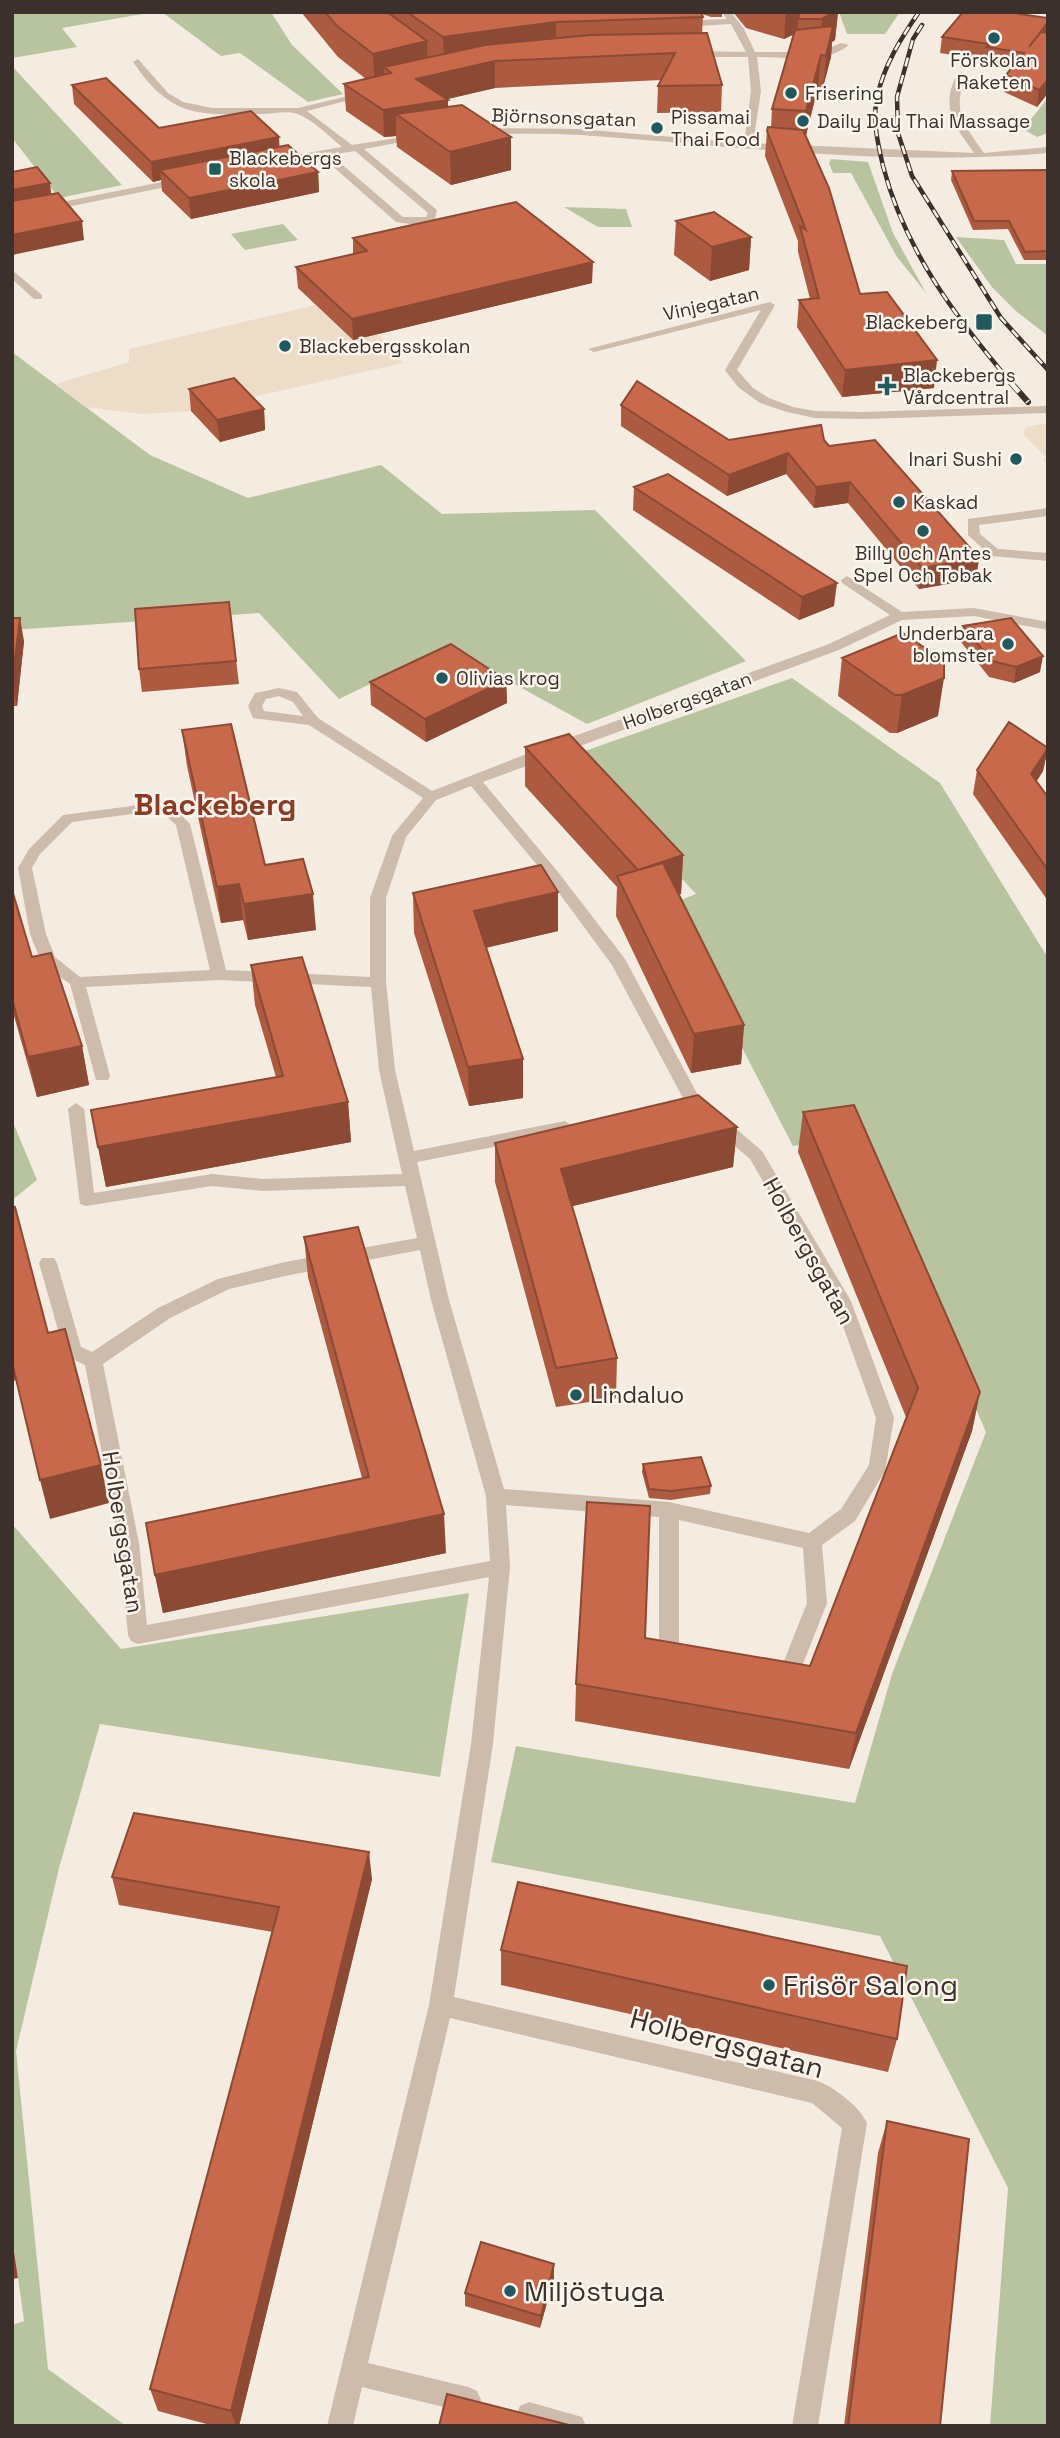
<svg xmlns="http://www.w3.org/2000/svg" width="1060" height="2438" font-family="'Space Grotesk',sans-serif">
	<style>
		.green { fill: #b8c4a0 }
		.plaza { fill: #ecdcc8 }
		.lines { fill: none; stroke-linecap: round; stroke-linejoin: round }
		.minor { fill: #cdbbac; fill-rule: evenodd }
		.rail-far1-casing { stroke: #3b302b; stroke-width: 4.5 }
		.rail-casing { stroke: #3b302b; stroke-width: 6 }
		.rail-far1 { stroke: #fbf5ee; stroke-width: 2.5; stroke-dasharray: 9; stroke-linecap: butt }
		.rail { stroke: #fbf5ee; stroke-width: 4.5; stroke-dasharray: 12; stroke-linecap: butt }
		.wall { fill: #ac5a40 }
		.shaded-wall { fill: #8c4a34 }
		.building { fill: #c8694b; stroke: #8c4a34; stroke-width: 2 }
		.poi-dot { fill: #1f5a5e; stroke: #fbf5ee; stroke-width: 2.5 }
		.labels { text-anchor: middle; stroke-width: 5; stroke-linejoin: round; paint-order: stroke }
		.far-poi-label { font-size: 19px; fill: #3b302b; stroke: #fbf5ee; text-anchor: start }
		.far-street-label { font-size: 19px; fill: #3b302b; stroke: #fbf5ee }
		.street-label { font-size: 23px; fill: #3b302b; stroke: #fbf5ee }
		.poi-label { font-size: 23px; fill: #3b302b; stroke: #fbf5ee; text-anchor: start }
		.near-poi-label { font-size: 28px; fill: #3b302b; stroke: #fbf5ee; text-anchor: start }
		.near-street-label { font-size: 28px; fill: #3b302b; stroke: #fbf5ee }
		.district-label { font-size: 30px; font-weight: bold; fill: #8c3b22; stroke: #fbf5ee }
	</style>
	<rect width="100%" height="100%" fill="#f4ebe1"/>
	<path class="green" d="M12 12H154L62 28 77 47 12 58Z
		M162 12H271L292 45 343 94 308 102 240 53 221 56Z
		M839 12H900L885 34H847Z
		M12 66 122 185 59 198 12 138Z
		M1048 98V133L1037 137 1023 129Z
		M831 159 868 162 893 233 926 293 897 257 851 173H833L829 163Z
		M564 207 626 209 632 227H598Z
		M283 224 298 240 245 250 231 234Z
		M956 237 1004 240 1016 264H1048V336L1016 311 992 287Z
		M12 352 150 455 248 498 381 465 442 514 595 510 746 661 587 724 447 647 339 699 259 613 12 630Z
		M792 678 940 783 1048 958V2426H990L1008 2188 880 1936 491 1862 516 1746 855 1803 892 1674 986 1432 858 1138 793 1146 668 905 696 894 568 757Z
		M12 1120 37 1180 12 1200Z
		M12 1524 121 1649 469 1593 440 1777 100 1724 59 1868 16 2051 48 2369 126 2426H12V2325L24 2321 12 2234Z"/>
	<path class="plaza" d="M316 305 353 340 378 334 403 363 191 411 141 414 87 407 56 384 129 362V349Z
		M1048 423V464L1043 460 1047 458 1023 434 1026 427Z"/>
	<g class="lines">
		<path class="minor" d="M722 12H731L744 29 755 52H820L841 43 849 45C825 65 787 57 757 57L761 91 753 143 974 153C959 131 943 113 952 86 955 79 955 76 961 72L966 75C952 112 963 123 984 153L1048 147V153C893 167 736 146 581 135 546 133 510 134 475 134L470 131 475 128 578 129 744 143 751 91 748 57H691L686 54 691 51 746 52 731 24 682 27 678 24 682 21 727 19Z
			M138 59 168 93 183 102 212 108H298L369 91V95L307 111 352 145 423 134V138L364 149 437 210 435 219 418 225 396 222 321 156 275 163V159L278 158 342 147C329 136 314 121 298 114 287 110 272 114 260 114 198 115 171 118 133 62ZM355 151 428 213 426 217H403L331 155Z
			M182 178 186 179V183L12 218V212Z
			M12 270 42 295V299H34L12 279Z
			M770 302 775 305 737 370 753 388 769 398 793 407 815 411 863 412 1048 406V413L863 419 815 418 787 412 760 403 738 387 725 370 761 310 594 352 588 349Z
			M1048 508V516L979 525 980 534 998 549 1048 553V561L991 556 968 535V519Z
			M847 576 902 612 974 608 1048 622V630L974 616 902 620 839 650 483 782 558 872 625 959 701 1101 699 1105 675 1111 669 1109 667 1105 669 1101 683 1098 612 965 548 878 471 786 436 800 406 837 386 898V982L395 1070 414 1151 565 1121 573 1127 565 1133 417 1162 449 1300 504 1489 669 1502 809 1533 841 1509 869 1465 876 1418 836 1307 750 1159 714 1128 712 1124 714 1120H726L762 1151 851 1301 894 1418 885 1471 855 1521 822 1545 827 1603 797 1679 794 1685 787 1688 776 1685 773 1679 780 1671 807 1603 803 1548 679 1520V1656L682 1662 679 1668 672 1671 662 1668 659 1662V1517L506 1505 510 1567 493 1744 454 1997 818 2081C835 2088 860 2107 867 2123L818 2426H792L842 2128 812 2103 450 2018 368 2363 468 2387 477 2391 481 2400 477 2409 468 2413 362 2387 353 2426H327L429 2005 471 1744 489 1577 138 1644 131 1641 128 1635 119 1543 85 1365 66 1356 64 1351 39 1263 42 1258H54L57 1263 81 1347 92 1352 158 1308 218 1279 285 1262 417 1238 405 1186 264 1191 212 1186 86 1206 80 1204 68 1109 76 1103 84 1109 94 1193 212 1174 264 1179 402 1174 379 1070 371 987 219 980 86 987 110 1076 108 1080H96L70 984 42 964 30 934 18 868 29 849 63 815 147 804 174 808 190 824 226 970 370 977V898L392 836 423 798 309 725 253 718 248 706 255 693 279 688 297 692 318 718 432 791 555 743 829 644 890 615 842 583 841 580ZM279 696 293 702 303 716 264 711 262 706 266 699ZM147 812 165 815 176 825 210 970 80 977 55 957 46 934 32 868 40 854 72 822ZM420 1250 431 1300 486 1496 490 1561 147 1625 139 1543 103 1364 170 1318 229 1289 285 1276Z
			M529 2402 582 2417 586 2426 520 2424 516 2415 520 2406Z"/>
		<defs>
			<path id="rail-far1" d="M919 12C901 38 883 67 877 98 872 120 878 144 883 166 905 251 957 319 1013 385
				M922 25 913 39 897 97 898 133 912 176 1001 318 1048 370"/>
			<path id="rail" d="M1011 383 1028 402"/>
		</defs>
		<use href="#rail-far1" class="rail-far1-casing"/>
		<use href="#rail" class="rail-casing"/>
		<use href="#rail-far1" class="rail-far1"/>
		<use href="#rail" class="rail"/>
	</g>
	<path class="wall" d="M301 12H722V17H711L702 14 703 17 702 33 722 85 721 112 657 113 658 86 661 80 495 88 446 99 448 107 511 137V170L451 185 397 147 396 136 384 137 346 111 344 84 366 79 338 57Z
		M733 12H838L835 40 832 42 831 57 823 87H818L806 135 860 294 934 388 842 397 797 327 799 300 810 299 798 252V241L765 156 767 131 771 128 772 109 794 34 784 39 746 28Z
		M1026 15 1048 93 1037 107 1004 92 1006 75 1012 68 985 63V60L940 53 942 37Z
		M72 85 159 128 280 147 318 172 319 192 191 219 162 191 161 180 153 182 74 104Z
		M1048 170V260H1024L1008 229 973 230 951 180 952 171Z
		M676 221 751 237 749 270 710 281 674 255Z
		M353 238 592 283 353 340 298 288 296 267 353 254Z
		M189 389 264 409 265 430 220 442 191 411Z
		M621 405 729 440H824L829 446 979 558 976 579 919 589 848 503 814 508 786 474 727 496 621 426Z
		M634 487 834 606 799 620 633 510Z
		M229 602 239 684 142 692 139 669Z
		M12 618 24 641 17 706H12Z
		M963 626 1040 672 1014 683 989 677 961 642Z
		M842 658 938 716 897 733H890L838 696Z
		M506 680 507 703 426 742 371 705 370 682Z
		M182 730 265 865 316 930 248 940 243 920 221 923 187 766Z
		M525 747 683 855 681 894H679L744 1025 741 1064 691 1073 616 916 617 887 525 786Z
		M1048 748 1043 771 1036 782 1048 797V901L973 794 977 770Z
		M12 890 32 957 82 1046 89 1085 37 1097 12 1009Z
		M558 892V931L486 948 523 1098 469 1106 414 933 413 893Z
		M251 965 348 1102 351 1142 106 1187 91 1110 276 1077 255 1005Z
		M803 1112 980 1392 972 1431 849 1769 575 1721 576 1684 645 1638 810 1666 906 1417 798 1152Z
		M737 1127 733 1167 572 1206 617 1358 616 1398 556 1407 495 1182V1143Z
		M304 1237 446 1553 163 1613 155 1575 362 1478 308 1277Z
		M643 1464 711 1486 710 1494 671 1500 649 1498 642 1472Z
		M112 1877 372 1879 239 2426H214L158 2411 150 2389 273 1932 119 1905Z
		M501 1950 897 2039 888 2072 501 1985Z
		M887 2121 940 2426H844L878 2153Z
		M554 2264V2277L540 2328 465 2306V2293Z"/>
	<path class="shaded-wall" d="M786 12H803L798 19 797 33 784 39Z
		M833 12H838L835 40 832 42 831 57 823 87 826 56 819 49 822 19Z
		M556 22V53L495 61V88L431 103 448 100V128L396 114V136L384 137 383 110 416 79 444 68 443 37Z
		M1048 22V35L1029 47Z
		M427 41 428 72 384 67 385 83 375 86 373 54Z
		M821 55 818 87 804 143 806 111Z
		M1048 80V93L1037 107 1039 90Z
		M279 137 280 156 160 170 161 180 153 182 151 162Z
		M511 137V170L451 185 450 152Z
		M318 172 319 192 191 219 189 198Z
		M50 183 52 201 12 209V190Z
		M82 221 84 240 12 255V235Z
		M751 237 749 270 710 281 712 247Z
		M593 262 592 283 353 340 352 319Z
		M937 360 934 388 842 397 845 370Z
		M264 409 265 430 220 442 217 420Z
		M788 453 786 474 727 496 729 475Z
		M850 482 848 503 814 508 816 487Z
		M979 558 976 579 919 589 922 568Z
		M837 583 834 606 799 620 802 597Z
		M20 618 24 641 17 706 12 683Z
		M1043 656 1040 672 1014 683 1016 667Z
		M944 678 938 716 897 733 902 695Z
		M506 680 507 703 426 742 425 719Z
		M1048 748 1043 771 1026 798 1031 774Z
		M683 855 681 894 636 909 638 870Z
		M239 884 243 920 221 923 217 887Z
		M558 892V931L475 950 474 911Z
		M313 894 316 930 248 940 244 904Z
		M744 1025 741 1064 691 1073 694 1034Z
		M82 1046 89 1085 37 1097 28 1057Z
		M523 1059V1098L469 1106 468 1067Z
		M348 1102 351 1142 106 1187 98 1147Z
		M737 1127 733 1167 561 1209V1169Z
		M12 1361 17 1380 12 1381Z
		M980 1392 972 1431 849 1769 856 1733Z
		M101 1465 109 1503 50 1519 40 1480Z
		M444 1514 446 1553 163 1613 155 1575Z
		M369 1852 372 1879 239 2426H236L231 2411Z
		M12 2237 18 2278 12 2279Z
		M554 2264V2277L540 2328 541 2316Z"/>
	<path class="building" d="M325 12H387L427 41 373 54 337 26Z
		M407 12H701L703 17 556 22 443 37Z
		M800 12H833L822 19H798Z
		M963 12H1022L1020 14 1048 18V22L1029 47 1041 32 1048 33V80L1039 90 1006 75 1024 53 987 47 989 44 942 37Z
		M833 26 826 56 821 55 806 111 772 109 795 30Z
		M707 33 722 85 658 86 675 53 495 61 416 79 448 100 383 110 344 84 391 73 384 67 485 45 590 35Z
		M106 78 159 128 251 111 279 137 151 162 72 85Z
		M462 105 511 137 450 152 396 114Z
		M768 127 803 130 829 188 860 294 887 292 937 360 845 370 799 300 819 298 800 226 806 230 767 131Z
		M288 145 318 172 189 198 160 170Z
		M37 167 50 183 12 190V172Z
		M1048 170V251L1025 252 1009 221H974L952 171Z
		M58 193 82 221 12 235V201Z
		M516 202 593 262 352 319 296 267 367 251 353 238Z
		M714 212 751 237 712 247 676 221Z
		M234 378 264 409 217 420 189 389Z
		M637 381 729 440 821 425 824 440 829 446 875 440 979 558 922 568 850 482 816 487 788 453 729 475 621 405Z
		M668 474 837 583 802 597 634 487Z
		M229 602 236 661 139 669 135 609Z
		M12 618H20L12 683Z
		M1011 618 1043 656 1016 667 992 661 963 626Z
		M903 633 944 661V678L902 695H895L842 658Z
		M451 644 506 680 425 719 370 682Z
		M1009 722 1048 748 1031 774 1048 797V870L977 770Z
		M231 724 265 865 303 859 313 894 244 904 239 884 217 887 182 730Z
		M569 734 683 855 638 870 525 747Z
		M663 863 744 1025 694 1034 617 876Z
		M541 865 558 892 474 911 523 1059 468 1067 413 893Z
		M12 890 32 957 51 953 82 1046 28 1057 12 999Z
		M302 957 348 1102 98 1147 91 1110 283 1076 251 965Z
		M698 1095 737 1127 561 1169 617 1358 556 1368 495 1143Z
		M854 1105 980 1392 856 1733 576 1684 587 1502 650 1506 645 1638 810 1666 918 1388 803 1112Z
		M15 1207 48 1333 65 1329 101 1465 40 1480 12 1362V1208Z
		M358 1227 444 1514 155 1575 146 1523 369 1477 304 1237Z
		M701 1457 711 1486 671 1491 649 1489 643 1464Z
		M134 1813 369 1852 231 2411 150 2389 279 1907 112 1877Z
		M518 1882 907 1966 897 2039 501 1950Z
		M887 2121 969 2139 940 2426H848Z
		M481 2242 554 2264 541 2316 465 2293Z
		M447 2394 573 2426H439Z"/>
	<g class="poi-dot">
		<circle cx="994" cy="38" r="7"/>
		<circle cx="791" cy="93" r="7"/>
		<circle cx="803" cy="121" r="7"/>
		<circle cx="657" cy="128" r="7"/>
		<rect x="208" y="162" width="14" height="14" rx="3.5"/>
		<rect x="975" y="313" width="18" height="18" rx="3.5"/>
		<circle cx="285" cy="346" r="7"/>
		<path d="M883.5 375.5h7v7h7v7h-7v7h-7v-7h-7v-7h7z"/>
		<circle cx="1016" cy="459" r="7"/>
		<circle cx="899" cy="502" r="7"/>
		<circle cx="923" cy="531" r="7"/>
		<circle cx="1008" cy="644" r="7"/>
		<circle cx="442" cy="678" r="7"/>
		<circle cx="576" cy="1395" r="7"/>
		<circle cx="769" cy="1985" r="7"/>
		<circle cx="510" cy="2291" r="7"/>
	</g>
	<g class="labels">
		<g class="far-poi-label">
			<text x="994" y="67" text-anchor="middle">Förskolan<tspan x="994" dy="22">Raketen</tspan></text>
			<text x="805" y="100">Frisering</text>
			<text x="671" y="124">Pissamai<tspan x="671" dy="22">Thai Food</tspan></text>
			<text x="817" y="128">Daily Day Thai Massage</text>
			<text x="229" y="165">Blackebergs<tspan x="229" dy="22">skola</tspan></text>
			<text x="968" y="329" text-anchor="end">Blackeberg</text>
			<text x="299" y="353">Blackebergsskolan</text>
			<text x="903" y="382">Blackebergs<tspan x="903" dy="22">Vårdcentral</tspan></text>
			<text x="1002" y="466" text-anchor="end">Inari Sushi</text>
			<text x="913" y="509">Kaskad</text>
			<text x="923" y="560" text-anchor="middle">Billy Och Antes<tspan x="923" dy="22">Spel Och Tobak</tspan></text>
			<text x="994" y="640" text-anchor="end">Underbara<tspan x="994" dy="22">blomster</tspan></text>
			<text x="456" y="685">Olivias krog</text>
		</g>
		<g class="far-street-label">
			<text transform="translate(564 117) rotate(2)" y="7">Björnsonsgatan</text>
			<text transform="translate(711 303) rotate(-13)" y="7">Vinjegatan</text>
			<text transform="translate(687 700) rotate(-20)" y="7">Holbergsgatan</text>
		</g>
		<g class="street-label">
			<text transform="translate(809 1251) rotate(61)" y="8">Holbergsgatan</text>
			<text transform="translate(123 1532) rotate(81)" y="8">Holbergsgatan</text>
		</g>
		<g class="poi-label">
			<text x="590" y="1403">Lindaluo</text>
		</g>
		<g class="near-poi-label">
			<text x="783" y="1995">Frisör Salong</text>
			<text x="524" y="2301">Miljöstuga</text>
		</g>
		<g class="near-street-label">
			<text transform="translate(727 2043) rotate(15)" y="10">Holbergsgatan</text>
		</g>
		<g class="district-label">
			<text x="215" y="815">Blackeberg</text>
		</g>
	</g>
	<rect width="1060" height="2438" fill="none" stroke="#3b302b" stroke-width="28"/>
</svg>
